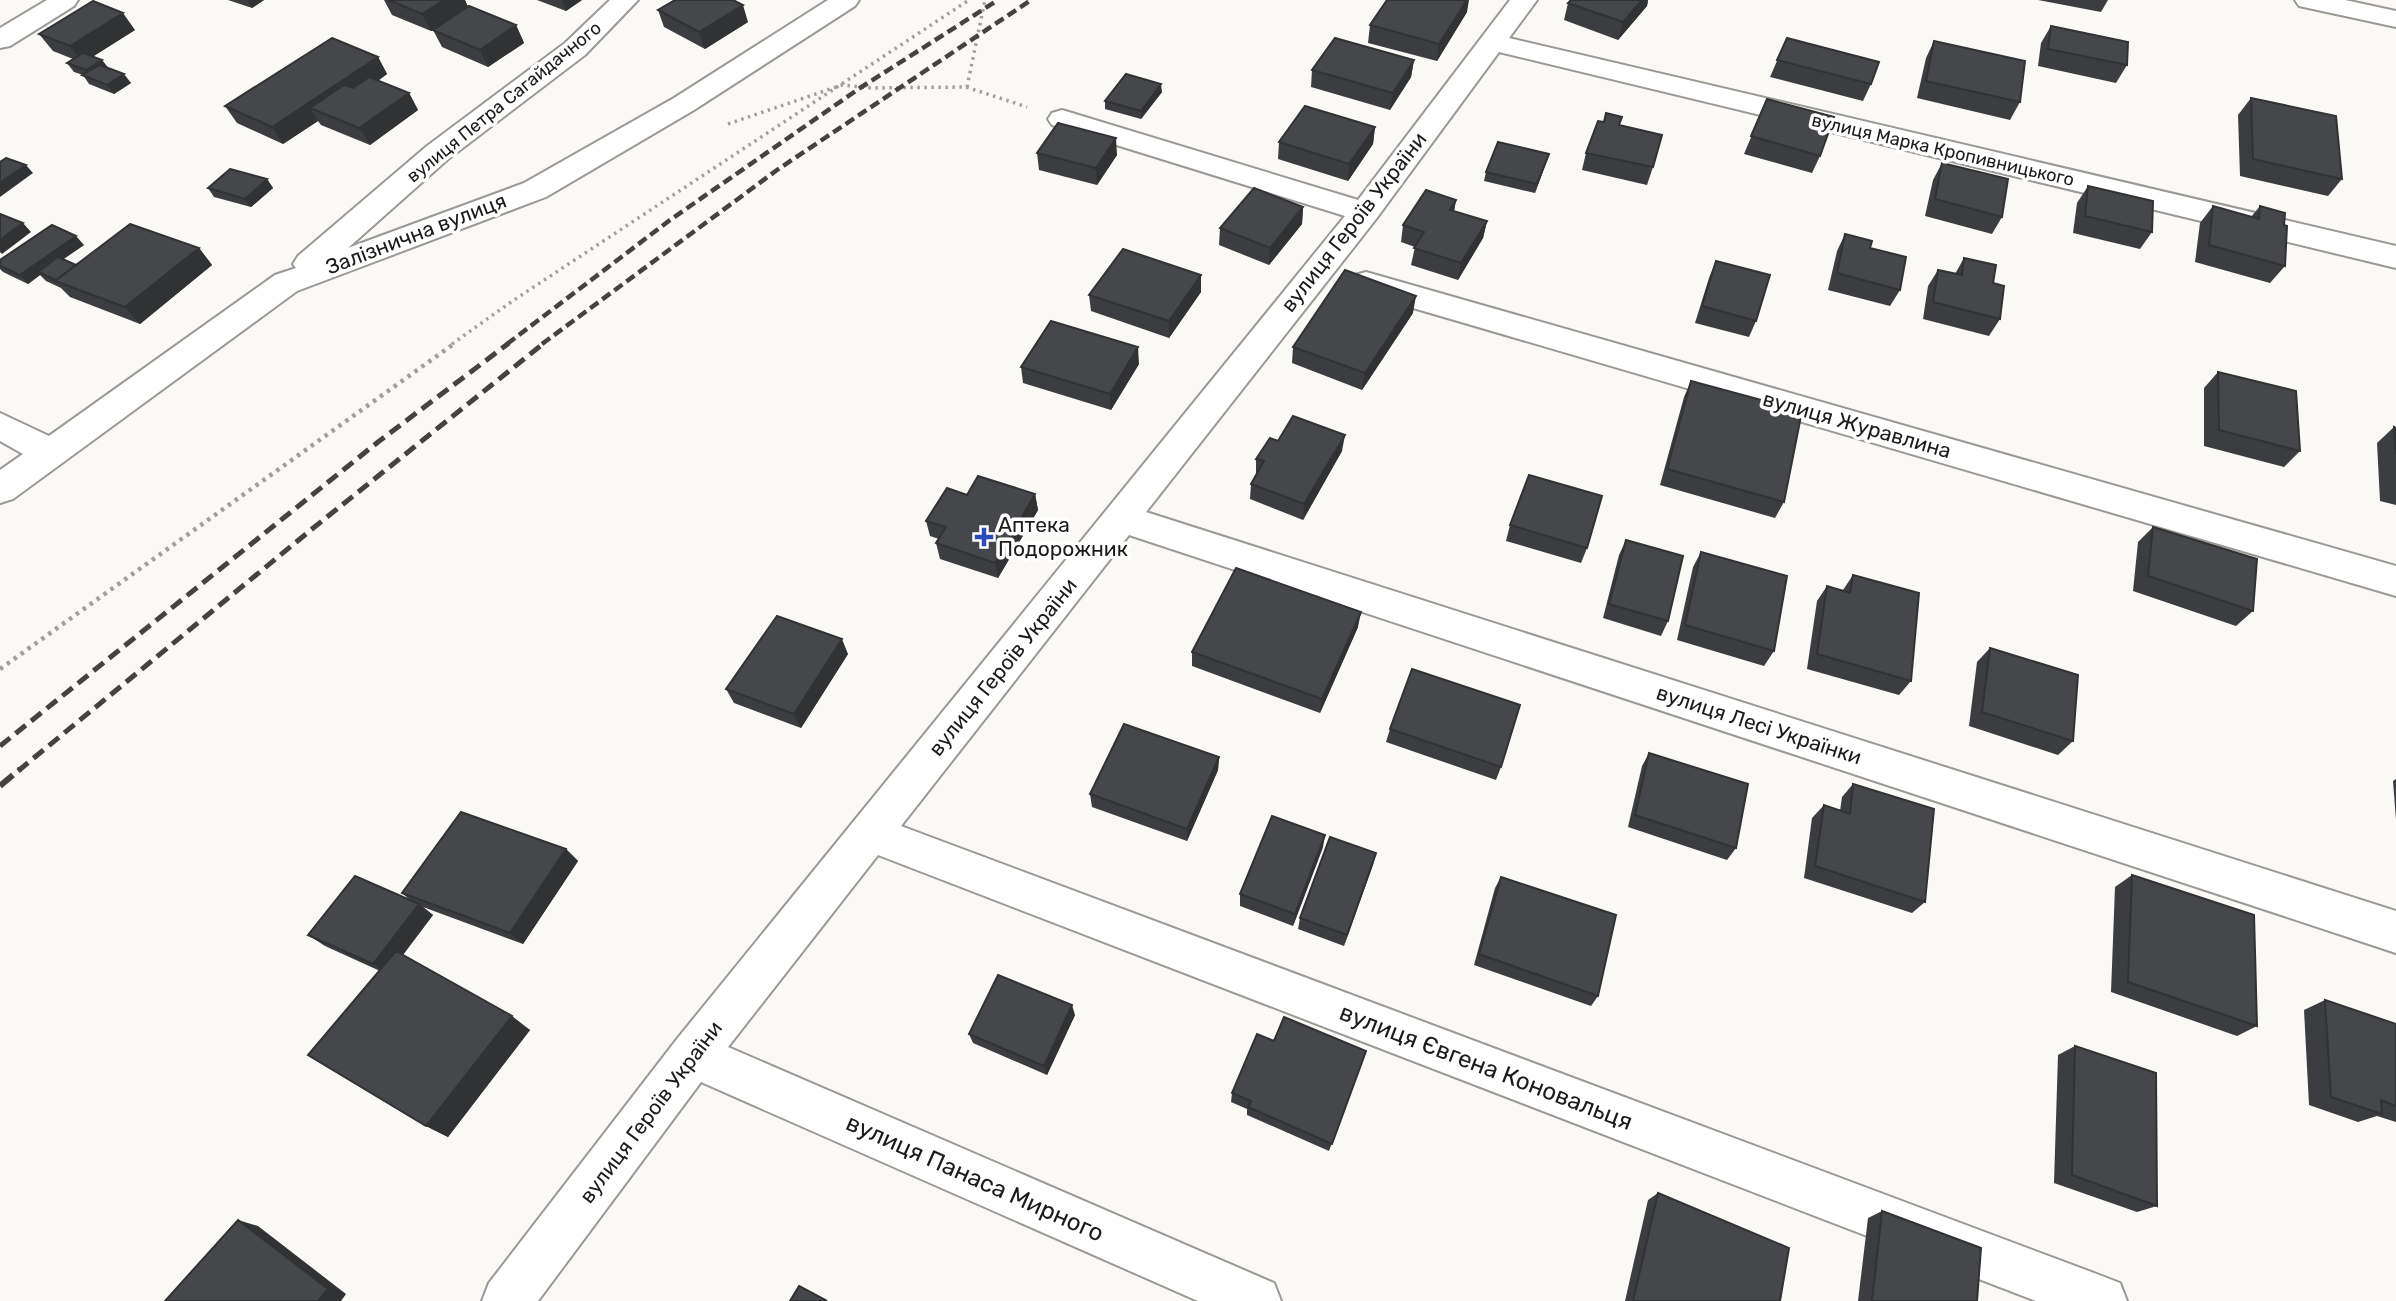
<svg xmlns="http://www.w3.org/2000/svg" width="2396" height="1301" font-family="Rubik,sans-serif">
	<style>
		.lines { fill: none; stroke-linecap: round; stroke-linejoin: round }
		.minor-casing { stroke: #9b9995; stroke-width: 4 }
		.path-far1 { stroke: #a2a09d; stroke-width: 3.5; stroke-dasharray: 2.5 4.5; stroke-linecap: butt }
		.path { stroke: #a2a09d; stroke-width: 4.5; stroke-dasharray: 3.5 5; stroke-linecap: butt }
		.minor { fill: #fff; fill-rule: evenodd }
		.rail-far2 { stroke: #444341; stroke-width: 4.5; stroke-dasharray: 10 5; stroke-linecap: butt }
		.rail-far1 { stroke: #444341; stroke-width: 5; stroke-dasharray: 13 7; stroke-linecap: butt }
		.rail { stroke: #444341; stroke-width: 6; stroke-dasharray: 17 8; stroke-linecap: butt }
		.wall { fill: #3c3d40 }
		.shaded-wall { fill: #313234 }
		.building { fill: #46474b; stroke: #313234; stroke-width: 2 }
		.poi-dot { fill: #294aba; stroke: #fff; stroke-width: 2.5 }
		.labels { text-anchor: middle; stroke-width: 7; stroke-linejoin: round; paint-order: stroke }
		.far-street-label { font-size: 18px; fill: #1c1b19; stroke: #fff }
		.street-label { font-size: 21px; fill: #1c1b19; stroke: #fff }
		.poi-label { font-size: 21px; fill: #1c1b19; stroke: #fff; text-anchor: start }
		.near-street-label { font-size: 24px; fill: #1c1b19; stroke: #fff }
	</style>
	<rect width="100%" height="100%" fill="#fbf9f5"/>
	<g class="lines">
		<defs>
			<path id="minor" d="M47 0H78L74 6 10 46 0 48V28Z
				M610 0H638L585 55 447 160 348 248 524 183 674 98 828 0H859L855 6 694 110 546 197 297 291 13 499 0 503V470L23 454 0 441V413L49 436 275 275 296 268 293 264 298 256 427 146 565 43Z
				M1510 0H1537L1509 38 2396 246V268L1499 52 1376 219 1146 512 2396 911V953L1129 535 901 826 2102 1276 2120 1283 2127 1301H2036L878 855 728 1047 1274 1283 1281 1301H1198L701 1082 538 1301H482L489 1283 677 1039 1345 216 1052 125 1048 119 1052 113 1062 110 1072 113 1358 200Z
				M2295 0H2345L2396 11V27L2299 6Z
				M1366 272 2396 566V596L1355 291 1350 283 1355 275Z"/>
		</defs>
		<use href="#minor" class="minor-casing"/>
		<path class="path-far1" d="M967 87 985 0
			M728 124 842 85 872 88 966 87 1027 107
			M452 344 514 300 969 0"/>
		<path class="path" d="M0 669 455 343"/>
		<use href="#minor" class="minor"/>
		<path class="rail-far2" d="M507 344 670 220 860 88 998 0
			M542 344 777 170 1031 0"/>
		<path class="rail-far1" d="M0 746 378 442 509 343
			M18 771 312 529 544 343"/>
		<path class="rail" d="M0 786 20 769"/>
	</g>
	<path class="wall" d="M228 0H264L252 8Z
		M384 0H465L468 7 431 31 392 15Z
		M537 0H582L566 11Z
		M1571 0H1648L1647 6 1618 40 1564 20 1568 3Z
		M2038 0H2108L2101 12Z
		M658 10 748 22 705 49 664 27Z
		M1467 12 1437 61 1368 43 1370 25Z
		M516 25 524 43 488 67 442 47 433 30Z
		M2051 26 2127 65 2116 83 2038 66 2041 43Z
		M135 30 93 56 102 60 108 68 131 83 114 94 89 84 83 75 74 72 67 63 73 59 53 51 39 34Z
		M1787 38 1871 84 1863 101 1770 77Z
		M1934 41 2020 102 2010 120 1917 98 1926 58Z
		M378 57 387 74 378 81 409 93 418 110 370 145 321 125 318 121 283 144 237 123 225 106Z
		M1414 60 1411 77 1390 110 1311 87 1312 70Z
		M1162 92 1141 119 1105 109V101Z
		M2251 98 2342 179 2328 196 2240 176 2238 115Z
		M1767 99 1820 156 1812 173 1744 154Z
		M1620 125 1653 167 1647 185 1582 170 1586 153Z
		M1375 127 1373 144 1348 181 1278 159 1279 142Z
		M1037 153 1117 155 1097 185 1039 170Z
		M1549 154 1535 193 1484 181 1486 172Z
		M1942 163 2002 217 1992 234 1925 216 1933 180Z
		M267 179 273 188 251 207 214 197 208 188Z
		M2088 186 2152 232 2140 249 2073 233 2077 203Z
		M1456 200 1454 211 1487 221 1483 238 1458 280 1411 265 1415 247 1401 242 1403 225Z
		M2213 206 2251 217 2260 206 2284 225 2285 266 2270 283 2195 262 2200 223Z
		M1303 207 1302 224 1269 265 1219 245 1220 228Z
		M1845 234 1870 248 1900 290 1890 306 1828 290 1837 251Z
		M84 245 63 259 76 265 199 248 212 265 140 324 70 297 61 288 46 281 40 275 28 284 3 272 0 269V260Z
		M1964 258 1993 283 2000 319 1989 336 1923 319 1928 286 1938 270 1955 274Z
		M1716 261 1756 321 1749 337 1695 323 1709 278Z
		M1201 275V292L1169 338 1091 311 1089 295Z
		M1413 313 1362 390 1292 363 1293 347Z
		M1139 364 1111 410 1023 383 1021 367Z
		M2218 372 2300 451 2284 467 2204 446V388Z
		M1691 381 1784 502 1775 518 1660 485 1684 397Z
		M2394 427 2396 428V505L2380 501 2377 443Z
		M1278 441 1342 451 1303 520 1250 499 1251 484 1256 475V459Z
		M1035 494 1038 510 998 578 940 559 936 543 939 539 930 536 926 521 967 495Z
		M1510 525 1587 548 1581 563 1506 541Z
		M2153 527 2253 611 2236 626 2133 591 2138 542Z
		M1626 540 1668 621 1661 636 1603 618 1619 555Z
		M1701 552 1774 651 1764 666 1677 640 1693 567Z
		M1853 575 1911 681 1899 695 1807 669 1817 601 1827 586 1843 590Z
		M1358 627 1320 713 1192 666V652Z
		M1990 648 2073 741 2058 755 1969 726 1977 662Z
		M848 654 801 728 734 703 726 689Z
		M1390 729 1501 767 1496 780 1386 742Z
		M1649 753 1736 848 1727 860 1628 827 1642 766Z
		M1219 757 1218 770 1187 841 1092 807 1090 794Z
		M2396 779V820L2393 781Z
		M1853 784 1925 902 1912 913 1804 878 1812 818 1824 805 1840 811 1842 797Z
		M1323 847 1293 926 1240 906V894Z
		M566 849 578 861 523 944 423 907 433 915 403 955 530 1030 448 1137 426 1126 380 971 325 946 308 935 411 901 402 893Z
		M1376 853 1344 946 1298 929 1300 918Z
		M2132 875 2257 1026 2237 1036 2111 992 2115 887Z
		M1501 877 1598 996 1591 1006 1474 965 1495 888Z
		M2325 1000 2396 1024V1122L2377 1116 2358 1122 2309 1105 2304 1010Z
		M1075 1015 1047 1075 973 1043 969 1034Z
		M1274 1041 1366 1051 1329 1151 1247 1115V1109L1231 1102 1232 1093Z
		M2075 1046 2157 1206 2137 1212 2054 1183 2058 1055Z
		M1658 1193 1780 1301H1625L1648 1200Z
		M1882 1211 1977 1301H1858L1868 1218Z"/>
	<path class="shaded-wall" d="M247 0H264L252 8Z
		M444 0H465L468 7 431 31 422 14Z
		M562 0H582L566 11Z
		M1467 0H1469L1467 12 1437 61 1439 44Z
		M1642 0H1648L1647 6 1618 40 1623 22Z
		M743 5 748 22 705 49 699 32Z
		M123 13 135 30 83 63 70 46Z
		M516 25 524 43 488 67 480 50Z
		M378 57 387 74 327 115 310 108 318 121 283 144 272 127Z
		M102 60 109 69 93 79 86 70Z
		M1414 60 1411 77 1390 110 1393 93Z
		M124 74 131 83 114 94 107 85Z
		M1161 84 1162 92 1141 119V111Z
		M409 93 418 110 370 145 359 128Z
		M1375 127 1373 144 1348 181 1349 164Z
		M1116 138 1117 155 1097 185 1096 168Z
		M1549 154 1546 163 1535 193 1537 184Z
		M26 165 33 173 0 197V183Z
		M267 179 273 188 251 207 245 199Z
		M1456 200 1453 217 1450 210Z
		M1303 207 1302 224 1269 265 1270 248Z
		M1487 221 1483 238 1458 280 1461 263Z
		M23 223 31 232 2 254 0 252V240Z
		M76 236 84 245 42 274 38 272 40 275 28 284 20 275Z
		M199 248 212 265 140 324 125 307Z
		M1201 275V292L1169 338V321Z
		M1416 296 1413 313 1362 390 1365 373Z
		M1138 347 1139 364 1111 410 1110 394Z
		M1345 435 1342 451 1303 520 1304 504Z
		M1035 494 1038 510 998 578 995 563Z
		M1361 612 1358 627 1320 713 1322 699Z
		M842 639 848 654 801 728 794 714Z
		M1219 757 1218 770 1187 841V829Z
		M1325 835 1323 847 1293 926 1295 914Z
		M566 849 578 861 523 944 510 933Z
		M1376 853 1373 865 1344 946 1347 935Z
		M419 904 433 915 388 974 373 964Z
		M1072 1005 1075 1015 1047 1075 1044 1066Z
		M512 1016 530 1030 448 1137 426 1126Z
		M238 1220 258 1226 346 1294 341 1301H318Z"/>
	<path class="building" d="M389 0H444L422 14Z
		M675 0H733L743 5 699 32 658 10Z
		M1387 0H1467L1439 44 1370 25Z
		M1571 0H1642L1623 22 1568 3Z
		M93 1 123 13 70 46 39 34Z
		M469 6 516 25 480 50 433 30Z
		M2051 26 2128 42 2127 65 2048 49Z
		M332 38 378 57 272 127 225 106Z
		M1335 38 1414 60 1393 93 1312 70Z
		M1787 38 1879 62 1871 84 1777 60Z
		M1934 41 2025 61 2020 102 1926 81Z
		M83 53 102 60 86 70 67 63Z
		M100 65 124 74 107 85 82 75Z
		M1126 74 1161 84 1141 111 1105 101Z
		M369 77 409 93 359 128 310 108 344 85 353 88Z
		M2251 98 2336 116 2342 179 2253 159Z
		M1767 99 1834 117 1820 156 1751 136Z
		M1305 106 1375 127 1349 164 1279 142Z
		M1606 113 1622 117 1619 125 1662 135 1653 167 1586 153 1598 121 1604 122Z
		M1058 123 1116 138 1096 168 1037 153Z
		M1498 142 1549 154 1537 184 1486 172Z
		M6 158 26 165 0 183V162Z
		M1942 163 2008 179 2002 217 1935 199Z
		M230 169 267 179 245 199 208 188Z
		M2088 186 2153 201 2152 232 2085 216Z
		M1254 188 1303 207 1270 248 1220 228Z
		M1426 190 1456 200 1450 210 1487 221 1461 263 1414 248 1424 232 1403 225Z
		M2213 206 2259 219 2260 206 2285 213 2284 225 2287 226 2285 266 2209 245Z
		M0 214 23 223 0 240Z
		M130 224 199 248 125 307 55 281Z
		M52 225 76 236 20 275 0 266V260Z
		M1845 234 1872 241 1870 248 1906 257 1900 290 1837 273Z
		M1123 249 1201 275 1169 321 1089 295Z
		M58 257 76 265 56 280 38 272Z
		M1964 258 1996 265 1993 283 2004 286 2000 319 1933 302 1938 270 1962 275Z
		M1716 261 1770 275 1756 321 1702 306Z
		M1345 270 1416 296 1365 373 1293 347Z
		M1051 321 1138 347 1110 394 1021 367Z
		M2218 372 2296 391 2300 451 2219 430Z
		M1691 381 1802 411 1784 502 1667 469Z
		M1293 416 1345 435 1304 504 1251 484 1264 461 1256 459 1270 438 1278 441Z
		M2394 427 2396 428V454Z
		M1529 475 1602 496 1587 548 1510 525Z
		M978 476 1035 494 995 563 936 543 946 527 926 521 947 488 967 495Z
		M2153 527 2257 559 2253 611 2148 576Z
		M1626 540 1683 556 1668 621 1609 604Z
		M1701 552 1787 576 1774 651 1685 625Z
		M1236 568 1361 612 1322 699 1192 652Z
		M1853 575 1919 593 1911 681 1817 654 1827 586 1850 593Z
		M777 616 842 639 794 714 726 689Z
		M1990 648 2078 675 2073 741 1982 712Z
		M1412 669 1520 705 1501 767 1390 729Z
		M1124 724 1219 757 1187 829 1090 794Z
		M1649 753 1748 784 1736 848 1635 815Z
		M1853 784 1934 809 1925 902 1815 866 1824 805 1850 814Z
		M461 812 566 849 510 933 402 893Z
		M1272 816 1325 835 1295 914 1240 894Z
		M1330 837 1376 853 1347 935 1300 918Z
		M2132 875 2254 915 2257 1026 2128 982Z
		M355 876 419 904 373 964 308 935Z
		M1501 877 1616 915 1598 996 1479 954Z
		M396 951 512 1016 426 1126 308 1055Z
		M998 975 1072 1005 1044 1066 969 1034Z
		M2325 1000 2396 1024V1106L2381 1100 2382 1114 2331 1097Z
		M1284 1017 1366 1051 1332 1144 1248 1107 1251 1101 1232 1093 1257 1034 1274 1041Z
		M2075 1046 2156 1073 2157 1206 2072 1175Z
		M1658 1193 1789 1248 1780 1301H1633Z
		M1882 1211 1981 1248 1977 1301H1872Z
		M238 1220 328 1289 318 1301H165Z
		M799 1286 827 1301H790Z"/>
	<path class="poi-dot" d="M980.5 526.5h7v7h7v7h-7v7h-7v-7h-7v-7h7z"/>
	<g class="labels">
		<g class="far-street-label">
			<text transform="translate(504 102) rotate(-39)" y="6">вулиця Петра Сагайдачного</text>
			<text transform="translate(1943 150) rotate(13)" y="6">вулиця Марка Кропивницького</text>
		</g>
		<g class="street-label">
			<text transform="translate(1354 222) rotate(-52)" y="7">вулиця Героїв України</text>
			<text transform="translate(416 234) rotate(-21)" y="7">Залізнична вулиця</text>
			<text transform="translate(1857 425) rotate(16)" y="7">вулиця Журавлина</text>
			<text transform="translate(1003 667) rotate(-51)" y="7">вулиця Героїв України</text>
			<text transform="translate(1759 725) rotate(18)" y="7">вулиця Лесі Українки</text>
			<text transform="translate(651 1112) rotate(-53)" y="7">вулиця Героїв України</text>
		</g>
		<g class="poi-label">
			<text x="998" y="532">Аптека<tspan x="998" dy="24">Подорожник</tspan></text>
		</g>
		<g class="near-street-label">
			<text transform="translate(1486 1067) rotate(21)" y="8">вулиця Євгена Коновальця</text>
			<text transform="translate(975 1178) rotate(24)" y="8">вулиця Панаса Мирного</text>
		</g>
	</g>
</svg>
